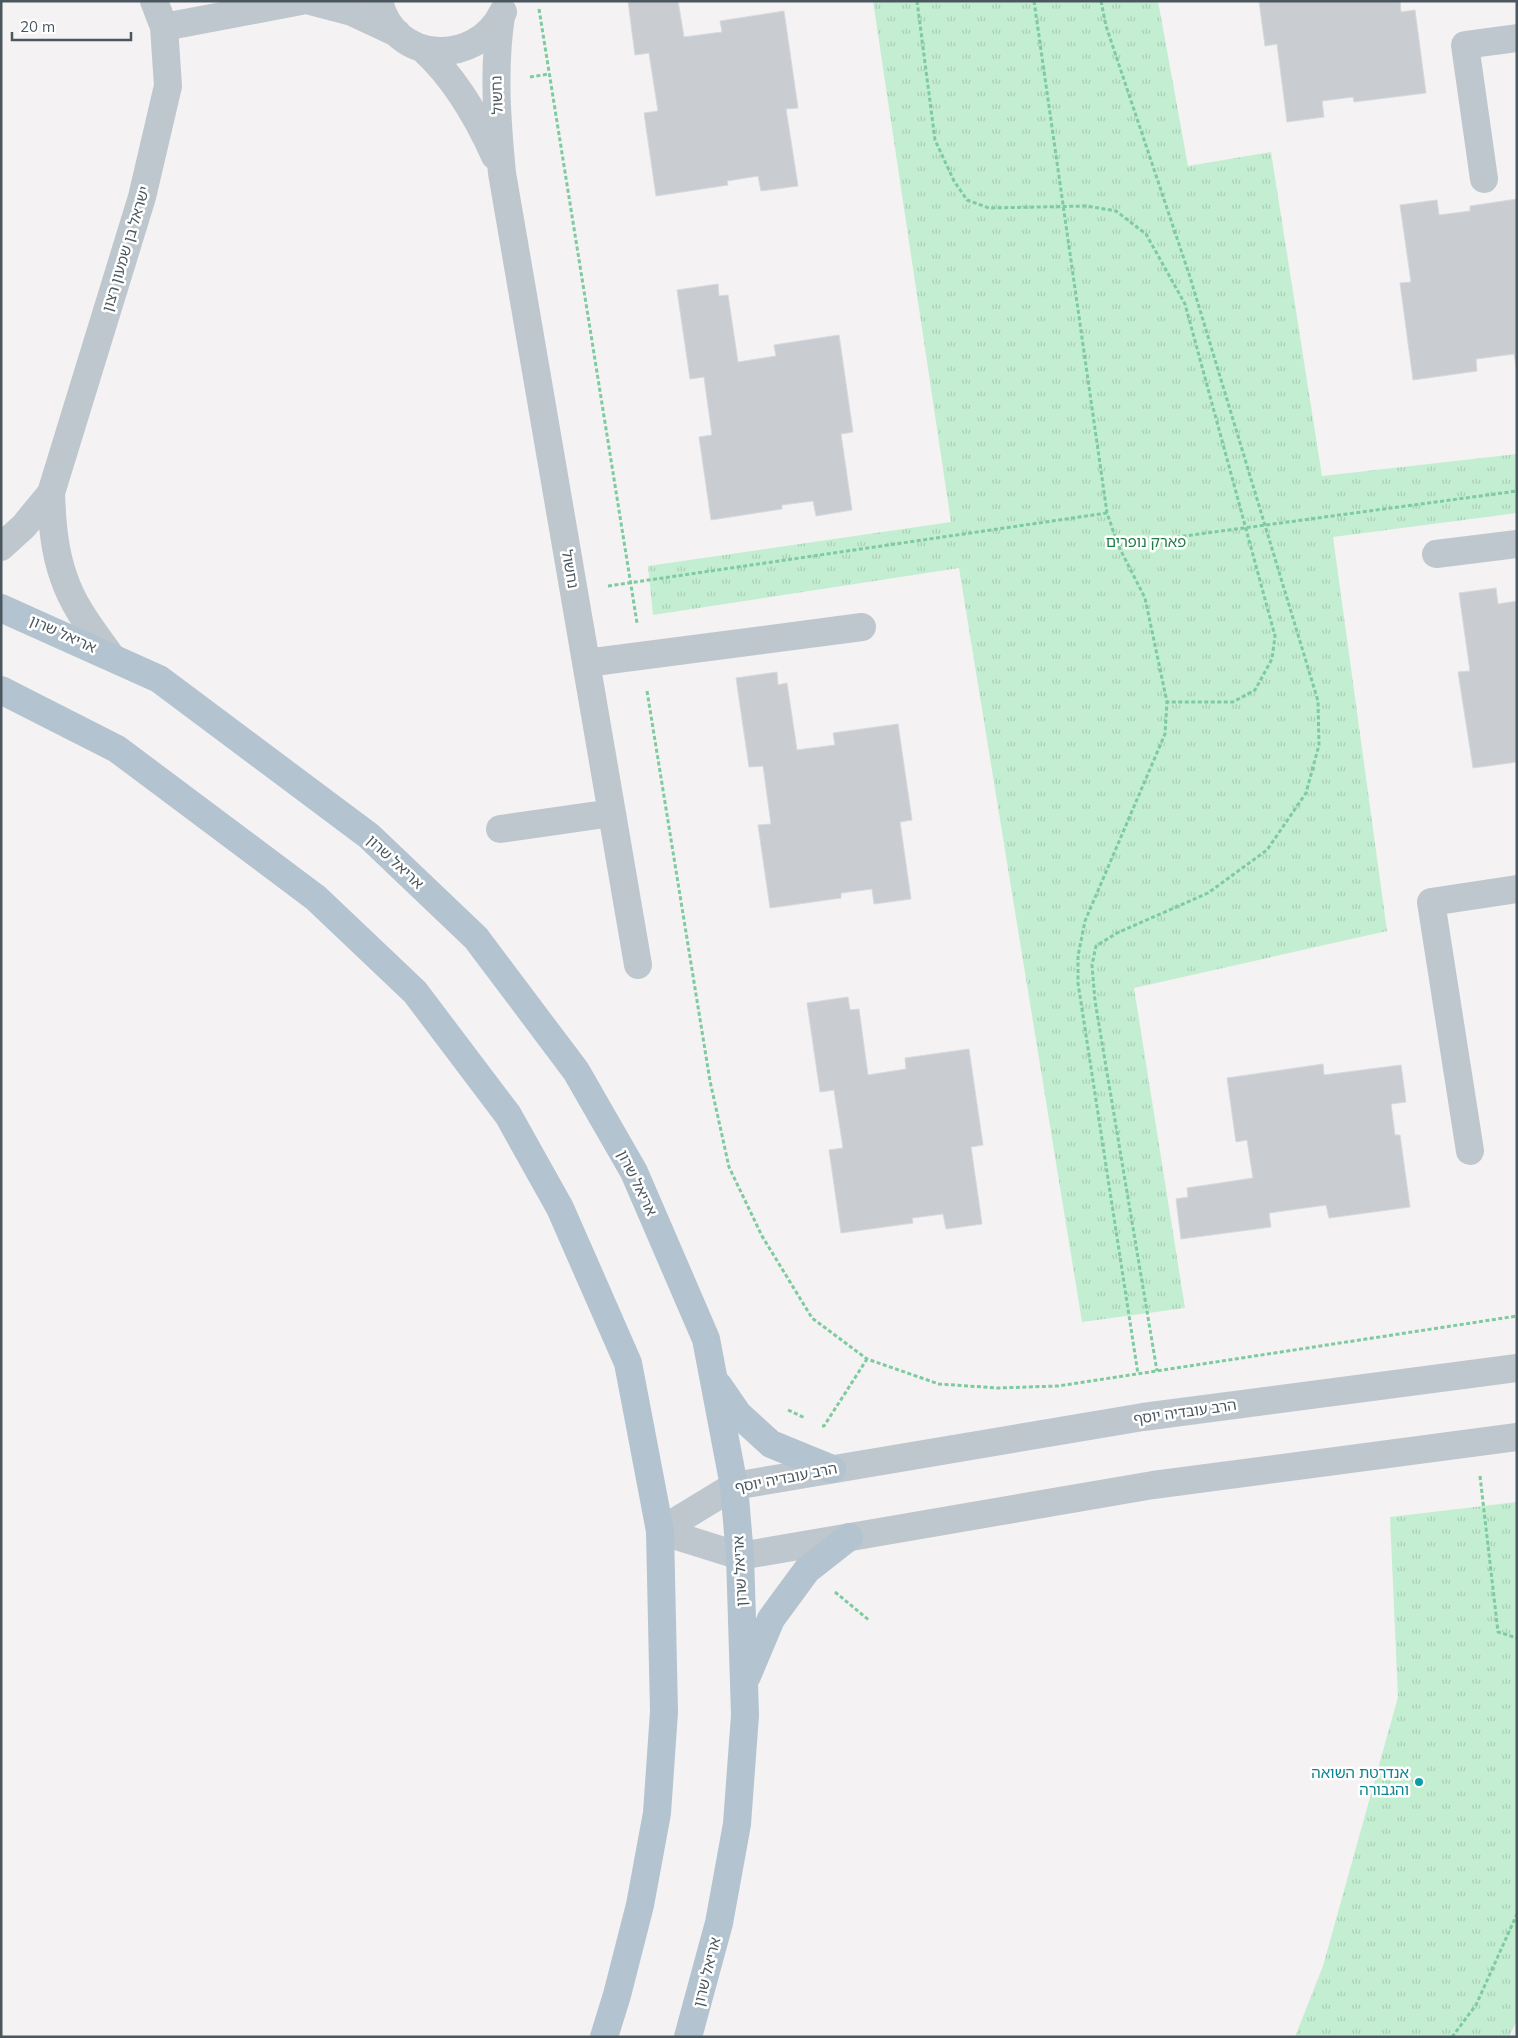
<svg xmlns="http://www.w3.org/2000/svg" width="1518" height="2038" font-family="Mulish,'Noto Sans Hebrew',sans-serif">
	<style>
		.park { fill: url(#park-tufts) }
		.building { fill: #c9cdd1; stroke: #d6d9dd }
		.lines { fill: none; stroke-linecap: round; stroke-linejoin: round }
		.path { stroke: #7dcb9f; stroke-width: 3; stroke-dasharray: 4 2.5; stroke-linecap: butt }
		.minor { stroke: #bec7cd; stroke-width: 28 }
		.major { stroke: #b3c3cf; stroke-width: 28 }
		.culture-dot { fill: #0f9aa8; stroke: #fff; stroke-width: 2 }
		.labels { text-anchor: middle; stroke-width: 5; stroke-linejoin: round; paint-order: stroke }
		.street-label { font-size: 15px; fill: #4a575f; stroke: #fff }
		.park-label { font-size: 15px; fill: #1d7f47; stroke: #fff }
		.culture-label { font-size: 15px; fill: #0d838f; stroke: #fff; text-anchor: end }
	</style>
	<defs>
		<pattern id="park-tufts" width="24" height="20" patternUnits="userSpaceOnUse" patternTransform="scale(1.25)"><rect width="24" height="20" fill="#c4eed1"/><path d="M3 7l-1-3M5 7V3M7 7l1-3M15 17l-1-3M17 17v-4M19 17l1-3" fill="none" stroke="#aaceb6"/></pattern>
	</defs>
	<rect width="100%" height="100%" fill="#f4f2f2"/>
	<path class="park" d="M873 1H1158L1188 166 1271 152 1322 476 1517 454V513L1333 537 1387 931 1134 988 1185 1308 1082 1322 959 568 653 615 648 566 951 522Z
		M1517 1502V2020L1509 2037H1295L1323 1966 1398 1697 1390 1517Z"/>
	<path class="building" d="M628 1H678L684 37 722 32 720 21 784 11 798 108 786 109 798 186 761 191 758 176 727 181 728 185 656 196 644 113 658 111 649 53 635 55Z
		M1259 1H1400L1401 12 1415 10 1426 93 1354 102 1353 97 1322 101 1324 117 1287 122 1277 44 1265 46Z
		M1517 199V373L1514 354 1476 359 1477 371 1413 380 1400 283 1411 282 1400 205 1437 200 1439 215 1470 211V206Z
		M718 284 719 296 728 295 738 362 776 356 774 345 839 335 853 432 841 434 852 510 816 516 813 501 782 505V509L711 520 699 437 712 435 704 377 690 379 677 290Z
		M1496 588 1498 604 1517 601V762L1473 768 1458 672 1470 671 1459 593Z
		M777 672 778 685 787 683 797 750 835 745 833 733 898 724 912 820 900 822 911 899 874 904 872 889 841 893V898L770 908 758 825 771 824 763 766 749 767 736 678Z
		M848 997 850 1010 859 1009 868 1075 906 1069 905 1058 969 1049 983 1145 971 1147 982 1224 946 1229 943 1214 912 1218 913 1223 841 1233 829 1150 843 1148 834 1090 820 1092 807 1003Z
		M1323 1064 1324 1075 1401 1065 1406 1102 1391 1104 1395 1135H1400L1410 1207 1329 1218 1326 1205 1269 1213 1271 1227 1181 1239 1176 1199 1188 1197 1187 1188 1253 1178 1247 1140 1236 1142 1227 1078Z"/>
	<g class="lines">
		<path class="path" d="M917 1 935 140 954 181 967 200 989 208 1087 206 1116 211 1146 234 1185 304 1275 636 1272 659 1255 690 1233 702H1167
			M1034 1 1107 513 1118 545 1145 598 1167 702 1165 734 1085 921 1078 956V983L1138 1374
			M1101 1 1106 26 1190 277 1318 701 1319 745 1306 793 1267 850 1208 893 1117 933 1096 946 1092 965 1095 1001 1157 1371
			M539 9 637 623
			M530 77 549 74
			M1118 545 1517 491
			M608 586 1107 513
			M647 691 710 1081 729 1167 762 1236 812 1318 867 1359 939 1384 998 1388 1058 1386 1517 1316
			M788 1410 805 1418
			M822 1426H824L867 1359
			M1480 1476 1498 1632 1517 1638
			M835 1592 870 1621
			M1452 2037 1476 2005 1517 1914"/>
		<path class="minor" d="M310 1 352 12 397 33
			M379 1C393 63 476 68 503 12
			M501 16C493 69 497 121 502 173L638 965
			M164 27 301 1
			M423 49C455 78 477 116 495 156
			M1484 179 1465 45 1517 38
			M1 547 24 526 51 493
			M1436 554 1517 544
			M110 655C93 631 73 606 64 578 54 551 52 521 51 493L142 197 168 86 164 27 154 1
			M586 663 862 627
			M500 829 612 813
			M1470 1151 1431 902 1517 889
			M660 1531 734 1486 1143 1417 1517 1368
			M660 1531 740 1556 1153 1485 1517 1437"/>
		<path class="major" d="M1 608 159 679 369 836 476 938 576 1071 634 1172 706 1339 734 1486 740 1556 745 1715 737 1824 719 1923 688 2037
			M1 690 117 749 316 898 415 992 508 1115 560 1208 628 1363 660 1531 664 1712 657 1813 640 1905 617 1995 604 2037
			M718 1385 738 1414 771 1444 832 1469
			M747 1676 771 1619 807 1570 849 1537"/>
	</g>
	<circle class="culture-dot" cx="1419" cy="1782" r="5"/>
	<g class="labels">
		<g class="street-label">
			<text transform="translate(497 95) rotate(-92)" y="5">נחשול</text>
			<text transform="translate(126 249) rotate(-73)" y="5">ישראל בן שמעון רצון</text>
			<text transform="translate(570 569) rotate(80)" y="5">נחשול</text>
			<text transform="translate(63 634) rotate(24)" y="5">אריאל שרון</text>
			<text transform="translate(395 862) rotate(43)" y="5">אריאל שרון</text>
			<text transform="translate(637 1183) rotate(64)" y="5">אריאל שרון</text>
			<text transform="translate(1185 1412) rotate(-8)" y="5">הרב עובדיה יוסף</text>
			<text transform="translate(786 1478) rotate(-11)" y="5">הרב עובדיה יוסף</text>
			<text transform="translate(740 1571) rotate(-93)" y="5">אריאל שרון</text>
			<text transform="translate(707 1972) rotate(-76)" y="5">אריאל שרון</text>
		</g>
		<g class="park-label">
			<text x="1146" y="547">פארק נופרים</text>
		</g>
		<g class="culture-label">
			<text x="1409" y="1778">אנדרטת השואה<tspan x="1409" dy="17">והגבורה</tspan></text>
		</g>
	</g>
	<rect width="1518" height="2038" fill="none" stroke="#4a575f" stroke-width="5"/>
	<path d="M12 32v8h119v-8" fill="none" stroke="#4a575f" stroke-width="2.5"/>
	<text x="20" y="32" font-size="15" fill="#4a575f" stroke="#ffffff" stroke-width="4" paint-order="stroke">20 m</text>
</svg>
